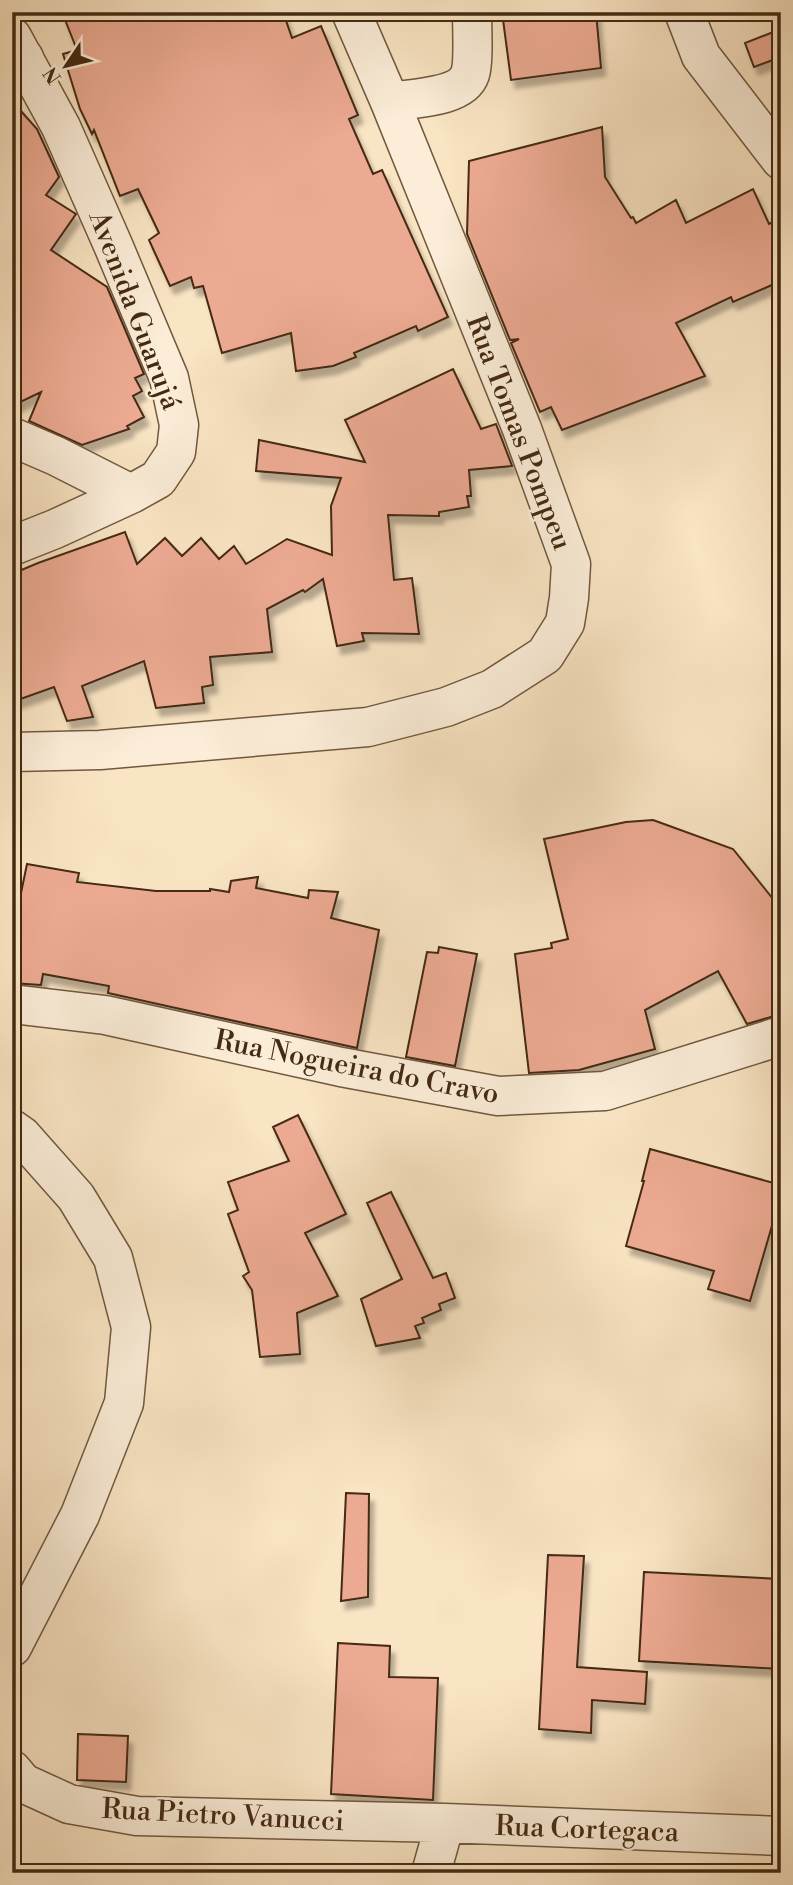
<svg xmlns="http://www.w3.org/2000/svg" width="793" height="1885" font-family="'Libre Bodoni',serif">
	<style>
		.building { fill: #ecaa92; stroke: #442a12; stroke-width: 2; filter: url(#shadow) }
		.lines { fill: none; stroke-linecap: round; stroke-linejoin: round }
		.minor-casing { stroke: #71583e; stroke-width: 41 }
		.tertiary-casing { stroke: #71583e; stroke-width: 41 }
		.minor { stroke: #fbedd8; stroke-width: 38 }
		.tertiary { stroke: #fbedd8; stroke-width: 38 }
		.labels { text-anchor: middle; stroke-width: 5; stroke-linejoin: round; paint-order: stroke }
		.street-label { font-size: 28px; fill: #442a12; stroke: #fbedd8 }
	</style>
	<defs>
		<filter id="shadow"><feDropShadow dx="4.5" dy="8" stdDeviation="2" flood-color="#0004"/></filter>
	</defs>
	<rect width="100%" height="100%" fill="#f9e4c3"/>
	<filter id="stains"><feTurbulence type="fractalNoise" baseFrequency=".00286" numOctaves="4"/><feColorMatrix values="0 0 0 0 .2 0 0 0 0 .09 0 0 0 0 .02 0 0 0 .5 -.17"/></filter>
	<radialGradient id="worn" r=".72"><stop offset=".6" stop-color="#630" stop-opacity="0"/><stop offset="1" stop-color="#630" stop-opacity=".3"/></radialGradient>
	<path class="building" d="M62 12H283L292 38 321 26 358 115 349 119 373 174 382 170 448 317 418 331 416 326 354 353 356 357 333 366 296 371 291 333 222 353 203 286 194 288 191 277 170 286 149 240 159 233 138 189 120 196 94 130 92 134 80 109 63 54 77 50Z
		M502 12H596L601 68 511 80Z
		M781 29V57L754 67 745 43Z
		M12 101 37 129 59 177 46 195 76 214 51 250 107 287 144 374 135 378 142 391 133 396 144 417 127 426 129 429 82 445 29 421 41 392 12 406Z
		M602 127 605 177 631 218 633 217 636 223 676 200 686 223 753 189 769 224 781 218V281L733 302 731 297 676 323 705 376 562 430 551 407 540 412 511 343 519 339 510 340 467 234 469 161Z
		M453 369 481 429 496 424 512 466 469 470 471 496H467L469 507 439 512V516L388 515 394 580 412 578 419 634 362 633 364 641 337 646 323 579 305 592 303 590 267 609 272 652 210 657 213 685 202 687 204 703 156 708 144 661 82 686 93 717 67 721 54 687 12 702V574L38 563 125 532 137 564 165 538 182 556 201 538 219 559 234 546 246 564 287 539 332 555 331 506 341 478 256 471 259 440 365 462 345 420Z
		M653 820 733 849 781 909V1014L747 1024 718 971 645 1010 655 1049 579 1070 529 1073 515 954 552 948 551 943 568 939 544 839 626 822Z
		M27 864 79 873 77 882 156 891H210V889L229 892 231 881 258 877 256 888 308 898 309 890 338 892 331 918 379 930 357 1048 108 993 109 986 43 974 41 985 12 983V893H21Z
		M439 947 477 954 455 1066 406 1057 427 952 438 953Z
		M298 1115 346 1214 305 1233 338 1296 297 1313 300 1354 260 1357 252 1290 243 1276 249 1272 228 1214 238 1210 228 1182 289 1161 273 1127Z
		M650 1149 781 1185V1195L750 1301 708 1289 714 1271 626 1246 644 1181H642Z
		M391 1192 433 1278 446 1273 455 1298 439 1304 441 1310 422 1318 424 1323 415 1326 420 1338 376 1346 361 1299 402 1279 367 1203Z
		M346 1493 369 1494 368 1597 341 1601Z
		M548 1555 584 1556 577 1667 647 1672 645 1704 592 1700 591 1733 539 1729Z
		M644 1572 781 1579V1669L639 1661Z
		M338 1643 390 1646 389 1677 438 1678 433 1800 331 1794Z
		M78 1734 128 1736 126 1782 77 1780Z"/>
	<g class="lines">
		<defs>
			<path id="minor" d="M684 12 701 56 781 160
				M12 37 61 127 113 245 169 378 179 425 176 452 158 479 131 494 55 529 12 546
				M390 102C412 98 462 98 470 74 474 63 472 26 472 12
				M12 437 56 456 131 494
				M12 752 100 750 368 727 446 707 492 689 545 655 565 623 569 598 571 564 522 429 390 102 351 12
				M12 1004 105 1015 341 1067 498 1096 605 1091 781 1036
				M12 1129 22 1136 76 1197 113 1258 131 1327 124 1403 80 1515 12 1647
				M12 1770 23 1783 69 1804 137 1816 445 1823
				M431 1873 445 1823 781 1836"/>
			<path id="tertiary" d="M12 58H24"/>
		</defs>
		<use href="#minor" class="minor-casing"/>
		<use href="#tertiary" class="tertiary-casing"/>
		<use href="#minor" class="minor"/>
		<use href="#tertiary" class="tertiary"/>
	</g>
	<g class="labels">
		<g class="street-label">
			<text transform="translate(136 310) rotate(69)" y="10">Avenida Guarujá</text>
			<text transform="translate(520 432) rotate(69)" y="10">Rua Tomas Pompeu</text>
			<text transform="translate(357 1066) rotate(11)" y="10">Rua Nogueira do Cravo</text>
			<text transform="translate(223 1814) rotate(3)" y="10">Rua Pietro Vanucci</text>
			<text transform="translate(587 1828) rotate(2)" y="10">Rua Cortegaca</text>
		</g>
	</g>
	<rect width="793" height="1885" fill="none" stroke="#f9e4c3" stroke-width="42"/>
	<rect x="14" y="14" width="765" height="1857" fill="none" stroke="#442a12" stroke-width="3.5"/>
	<rect x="21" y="21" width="751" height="1843" fill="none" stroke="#442a12" stroke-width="2"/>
	<g transform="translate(66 66) rotate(235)" stroke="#fbedd8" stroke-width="5" paint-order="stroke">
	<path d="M0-5L12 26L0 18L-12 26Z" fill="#442a12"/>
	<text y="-10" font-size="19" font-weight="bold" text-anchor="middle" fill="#442a12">N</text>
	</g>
	<rect width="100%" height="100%" filter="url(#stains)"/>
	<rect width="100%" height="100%" fill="url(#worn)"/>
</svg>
